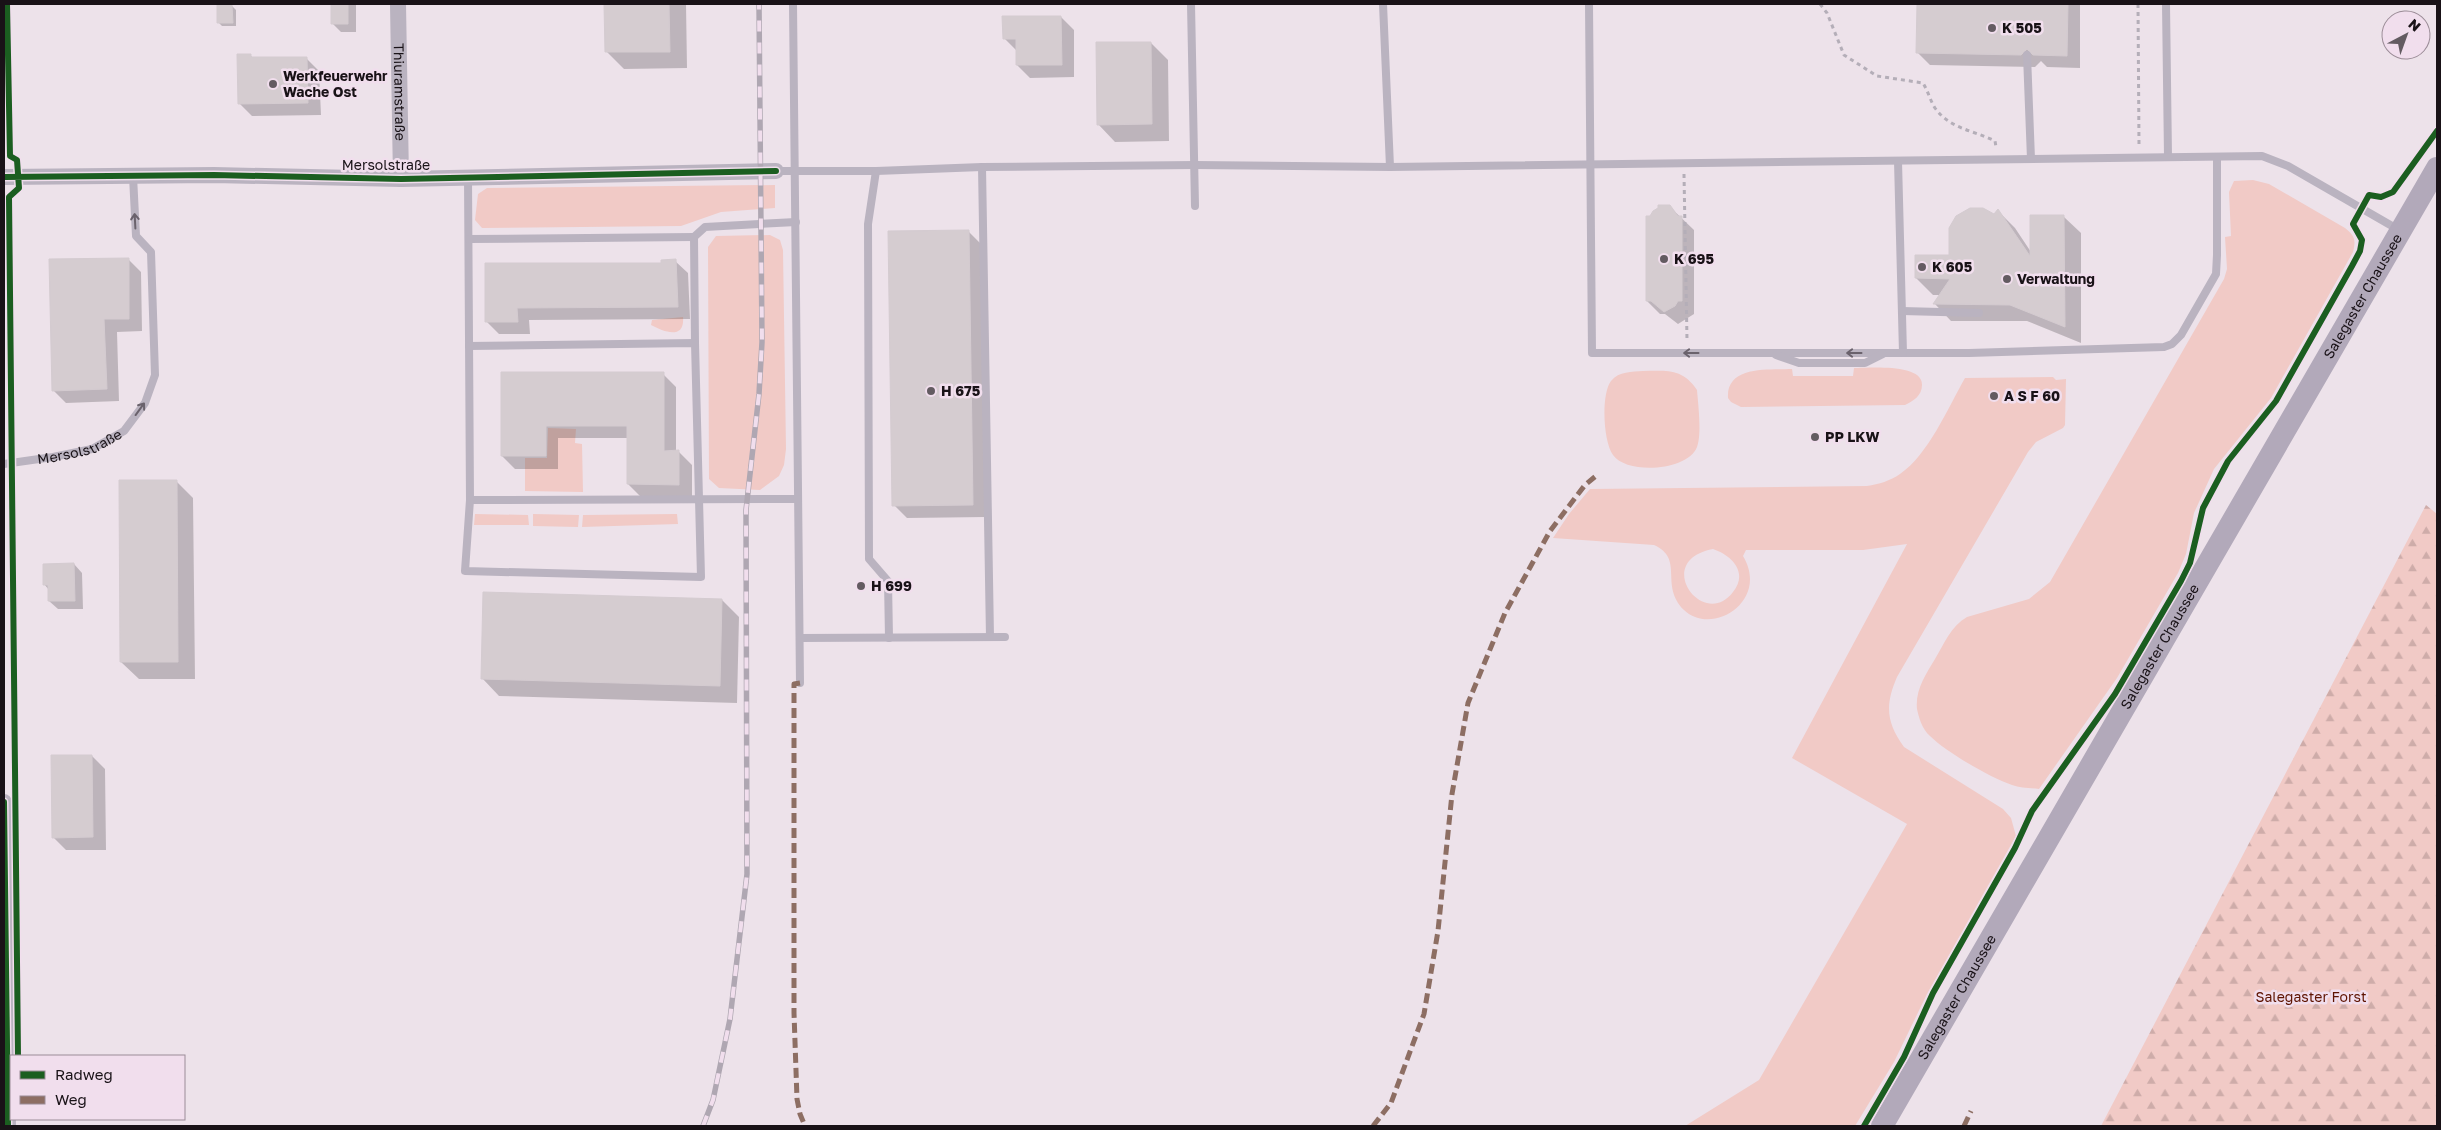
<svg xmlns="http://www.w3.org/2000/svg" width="2441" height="1130" font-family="'Golos Text',sans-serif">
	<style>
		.green { fill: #f1cac6; fill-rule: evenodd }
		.forest { fill: url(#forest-firs) }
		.shadow { fill: #0003 }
		.building { fill: #d5ccd0; stroke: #d4cbd0 }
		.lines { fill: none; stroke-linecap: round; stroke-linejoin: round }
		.path { stroke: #b4aeb8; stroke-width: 3; stroke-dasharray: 4 4; stroke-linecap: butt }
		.service { stroke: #bab3c0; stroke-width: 8 }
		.minor { stroke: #bab3c0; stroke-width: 16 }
		.secondary { stroke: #b2a9ba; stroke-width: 22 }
		.rail-casing { stroke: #afa7b2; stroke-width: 5.5 }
		.rail { stroke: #f1deed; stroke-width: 4; stroke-dasharray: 11; stroke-linecap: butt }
		.quiet { stroke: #8d6e63; stroke-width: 5; stroke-dasharray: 10 5; stroke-linecap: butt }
		.cycleway-casing { stroke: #f1deed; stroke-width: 9 }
		.cycleway { stroke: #1b5e20; stroke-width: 6 }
		.oneway { stroke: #6a626c }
		.poi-dot { fill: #635b61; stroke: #f1deed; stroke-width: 2 }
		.labels { text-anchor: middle; stroke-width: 5; stroke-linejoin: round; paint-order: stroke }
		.poi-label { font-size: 14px; font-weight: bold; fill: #191217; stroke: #f1deed; text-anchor: start }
		.street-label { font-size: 14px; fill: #191217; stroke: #f1deed }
		.park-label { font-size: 14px; fill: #5e1301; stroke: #f1deed }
	</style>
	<defs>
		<pattern id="forest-firs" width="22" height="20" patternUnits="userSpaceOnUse" patternTransform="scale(1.25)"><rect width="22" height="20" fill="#f1cac6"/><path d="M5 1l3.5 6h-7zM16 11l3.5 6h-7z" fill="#ceaca9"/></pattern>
	</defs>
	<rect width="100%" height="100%" fill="#ede2ea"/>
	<path class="green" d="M2253 180 2269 184 2345 228C2355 236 2356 240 2353 252L2271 398 2214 469 2194 513 2186 554 2178 573 2117 678 2039 789C2030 788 2020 788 2012 785 1991 778 1946 752 1930 736 1922 729 1919 718 1917 709 1915 690 1926 674 1935 659 1944 644 1951 626 1967 617L2029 599 2050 582 2224 279 2227 269 2225 237 2231 236 2229 192 2234 181Z
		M775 185V208L721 212 681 226 482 228 475 220 478 194 487 188Z
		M770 235 780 240 783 250 786 449 784 465 779 476 760 490 719 488 709 479 708 247 716 236Z
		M683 317C685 340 664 332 651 325L652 320Z
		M1854 368C1868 368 1923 363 1922 385 1922 396 1913 401 1905 405L1741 407 1731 402 1728 398C1726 365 1769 370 1792 369L1793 376H1853Z
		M1643 371C1667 371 1682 368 1697 390 1698 403 1702 434 1697 447 1688 471 1627 475 1613 455 1603 441 1601 394 1611 381 1619 371 1632 372 1643 371Z
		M2053 377 2056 380 2066 379 2065 425 2063 428 2036 442 2028 452 1897 677C1885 705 1886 722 1904 747L2003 809 2011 818 2016 836 1927 994 1894 1062 1855 1126H1685L1759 1080 1907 824 1792 758 1907 544 1863 550H1746L1743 556C1770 601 1712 637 1684 610 1659 585 1685 559 1654 545L1553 538 1569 514 1590 489 1867 486C1879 484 1890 481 1900 474 1928 455 1948 408 1965 378ZM1713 549C1731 555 1749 572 1733 592 1704 631 1651 561 1713 549Z
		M548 428 576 429 575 443 582 444 583 492 525 491V458H547Z
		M475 514 528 515 529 525H474Z
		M533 514 579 515 578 527 533 526Z
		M677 514 678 524 582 527 583 515Z"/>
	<path class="forest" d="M2426 505 2437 514V1126H2101Z"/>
	<path class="shadow" d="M332 4H356V32H341L332 23Z
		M606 4H686L687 68 624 69 607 52Z
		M1918 4H2080V68L2047 67 2041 61 2035 67 1930 65 1917 52Z
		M232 6 236 10V26H222L218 22Z
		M1061 17 1074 30V77L1030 78 1017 65V51L1004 38Z
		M1151 43 1168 60 1169 141 1115 142 1098 124Z
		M250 55 254 59 306 58 319 71 321 115 252 116 239 103Z
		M1669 206 1694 230V314L1678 324 1665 314H1660L1647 301 1650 217Z
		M1998 211 2015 228 2031 252 2064 217 2081 233V343L2027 321H1951L1935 304 1941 295H1933L1916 278 1950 256Z
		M968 231 981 244 986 517 907 518 894 505Z
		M128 259 141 272 142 331 117 332 119 401 66 403 53 390Z
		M675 261 688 273 690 319 529 320 530 334H499L486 321V264H662Z
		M502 373 663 374 676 387V452H679L692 465V497H641L628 484V438H558V469H515L502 456Z
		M176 481 193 498 195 679H139L121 662Z
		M74 564 82 573 83 609H58L49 601V590L44 584Z
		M722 600 739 617 737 703 499 696 482 678Z
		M92 756 105 769 106 850H66L53 837Z"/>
	<path class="building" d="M331 4H348V24H331Z
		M604 4H669L670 52H605Z
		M1917 4H2068L2067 56 2033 55 2027 49 2021 55 1916 53Z
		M217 5H232L233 23H217Z
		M1002 16H1061L1062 65H1016V39H1003Z
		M1096 42H1151L1152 124 1097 125Z
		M237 54H251V57H307L308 103 238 104Z
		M1658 205H1670L1678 216H1682V301H1678L1675 306 1664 312 1651 301H1646V216H1650L1653 211 1658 208Z
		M1970 208H1983L1994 214 1998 209 2030 256V215H2064L2065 327 2010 305 1933 304 1950 279 1915 278V255H1949V228L1956 216Z
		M969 230 973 505 892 506 888 231Z
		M129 258V319H104L107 389 52 391 49 259Z
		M676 259 678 307 517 308 518 322H485V263H661V260Z
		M501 372H664V451L679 450V485L627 484V426H546V456H501Z
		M119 480H177L178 662H120Z
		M74 563 75 601H48V585H43V564Z
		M483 592 722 599 720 686 481 679Z
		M51 755H92L93 837 52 838Z"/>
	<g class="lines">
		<path class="path" d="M1820 4 1827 13 1844 55 1877 76 1923 83C1928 91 1930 100 1935 108 1950 129 1973 130 1995 141L1996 147
			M2138 4 2139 145
			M1684 174 1687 340"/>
		<g class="service">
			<path d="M793 4 800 683"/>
			<path d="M1191 4 1195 206"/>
			<path d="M1383 4 1390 167"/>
			<path d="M1589 4 1592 353H1969L2164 347 2172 344 2181 335 2216 274 2217 255V158"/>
			<path d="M2166 4 2168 157"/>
			<path d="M2027 55 2031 159"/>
			<path d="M1898 161 1903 353"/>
			<path d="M982 167 990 637"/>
			<path d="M776 171H876L982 167 1195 165 1390 167 2262 156 2288 166 2399 230"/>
			<path d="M876 171 868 224 869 559 888 581 889 638"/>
			<path d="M468 177 470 500 798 499"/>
			<path d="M469 239 694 237"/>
			<path d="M1902 311 1979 313"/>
			<path d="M695 343 694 237 705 227 796 222"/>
			<path d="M469 346 695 343 701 577 465 571 470 500"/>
			<path d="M1776 355 1799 363H1865L1883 354"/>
			<path id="s1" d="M4 464 53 457 92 449 124 431 145 403 155 375 151 252 136 236 133 176"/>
			<path d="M800 638 1005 637"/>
		</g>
		<g class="minor">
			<path id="s2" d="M398 4 401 179"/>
			<path d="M4 177 214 175 401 179 776 171"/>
			<path d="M4 802 8 1126"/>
		</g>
		<path class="secondary" id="s3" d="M1882 1126 2437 168"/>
		<defs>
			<path id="rail" d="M703 1126 713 1100 730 1019 747 874 746 510 759 394 762 342 759 4"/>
		</defs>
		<use href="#rail" class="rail-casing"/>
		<use href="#rail" class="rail"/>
		<path class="quiet" d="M800 683 794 684V1013L797 1099 800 1114 805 1126
			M1373 1126 1391 1103 1424 1014 1438 931 1452 794 1468 703 1505 613 1550 531 1585 485 1597 475
			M1964 1126 1971 1111"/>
		<defs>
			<path id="cycleway" d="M7 4 10 156 17 160 19 188 9 197 18 1056
				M4 177 214 175 401 179 776 171
				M4 802 8 1126
				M1864 1126 1904 1057 1933 993 2015 848 2032 811 2115 694 2181 581 2190 563 2203 508 2228 461 2276 401 2352 266 2360 251 2362 240 2353 224 2369 195 2381 197 2393 192 2437 131"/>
		</defs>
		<use href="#cycleway" class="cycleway-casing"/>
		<use href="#cycleway" class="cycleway"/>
	</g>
	<defs><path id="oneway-shaft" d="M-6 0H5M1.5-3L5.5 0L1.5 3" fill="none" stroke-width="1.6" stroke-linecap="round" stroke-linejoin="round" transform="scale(1.25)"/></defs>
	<g class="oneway">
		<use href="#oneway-shaft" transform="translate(135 221) rotate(-93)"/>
		<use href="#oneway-shaft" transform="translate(1691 353) rotate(180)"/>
		<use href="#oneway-shaft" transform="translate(1854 353) rotate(180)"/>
		<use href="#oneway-shaft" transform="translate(140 409) rotate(-54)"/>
	</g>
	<g class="poi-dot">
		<circle cx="1992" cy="28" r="5"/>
		<circle cx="273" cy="84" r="5"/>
		<circle cx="1664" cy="259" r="5"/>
		<circle cx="1922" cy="267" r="5"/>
		<circle cx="2007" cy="279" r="5"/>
		<circle cx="931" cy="391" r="5"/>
		<circle cx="1994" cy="396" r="5"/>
		<circle cx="1815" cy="437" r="5"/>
		<circle cx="861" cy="586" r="5"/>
	</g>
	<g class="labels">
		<g class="poi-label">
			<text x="2002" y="33">K 505</text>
			<text x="283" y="81">Werkfeuerwehr<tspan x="283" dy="16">Wache Ost</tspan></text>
			<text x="1674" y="264">K 695</text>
			<text x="1932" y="272">K 605</text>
			<text x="2017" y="284">Verwaltung</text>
			<text x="941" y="396">H 675</text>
			<text x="2004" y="401">A S F 60</text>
			<text x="1825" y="442">PP LKW</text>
			<text x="871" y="591">H 699</text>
		</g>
		<g class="street-label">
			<text dy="5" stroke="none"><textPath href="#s2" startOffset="88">Thiuramstraße</textPath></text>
			<text x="386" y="170">Mersolstraße</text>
			<text dy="5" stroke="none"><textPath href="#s3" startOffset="959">Salegaster Chaussee</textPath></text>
			<text dy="5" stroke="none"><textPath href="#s1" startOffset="78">Mersolstraße</textPath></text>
			<text dy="5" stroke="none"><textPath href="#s3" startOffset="554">Salegaster Chaussee</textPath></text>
			<text dy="5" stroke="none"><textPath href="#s3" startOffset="149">Salegaster Chaussee</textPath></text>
		</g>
		<g class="park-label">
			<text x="2311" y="1002">Salegaster Forst</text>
		</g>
	</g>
	<rect width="2441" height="1130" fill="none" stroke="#191217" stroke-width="10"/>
	<rect x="10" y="1055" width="175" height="65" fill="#f1deed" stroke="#9b8c97"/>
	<rect x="20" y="1071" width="25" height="8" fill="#1b5e20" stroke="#9b8c97"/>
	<text x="55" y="1080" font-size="15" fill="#191217">Radweg</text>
	<rect x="20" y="1096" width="25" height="8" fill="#8d6e63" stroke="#9b8c97"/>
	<text x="55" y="1105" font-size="15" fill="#191217">Weg</text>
	<g transform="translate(2406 35) rotate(41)"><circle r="24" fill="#f1deed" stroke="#9b8c97"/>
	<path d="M0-4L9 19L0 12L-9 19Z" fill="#635b61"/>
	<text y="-8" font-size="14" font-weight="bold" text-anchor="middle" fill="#191217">N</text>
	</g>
</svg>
